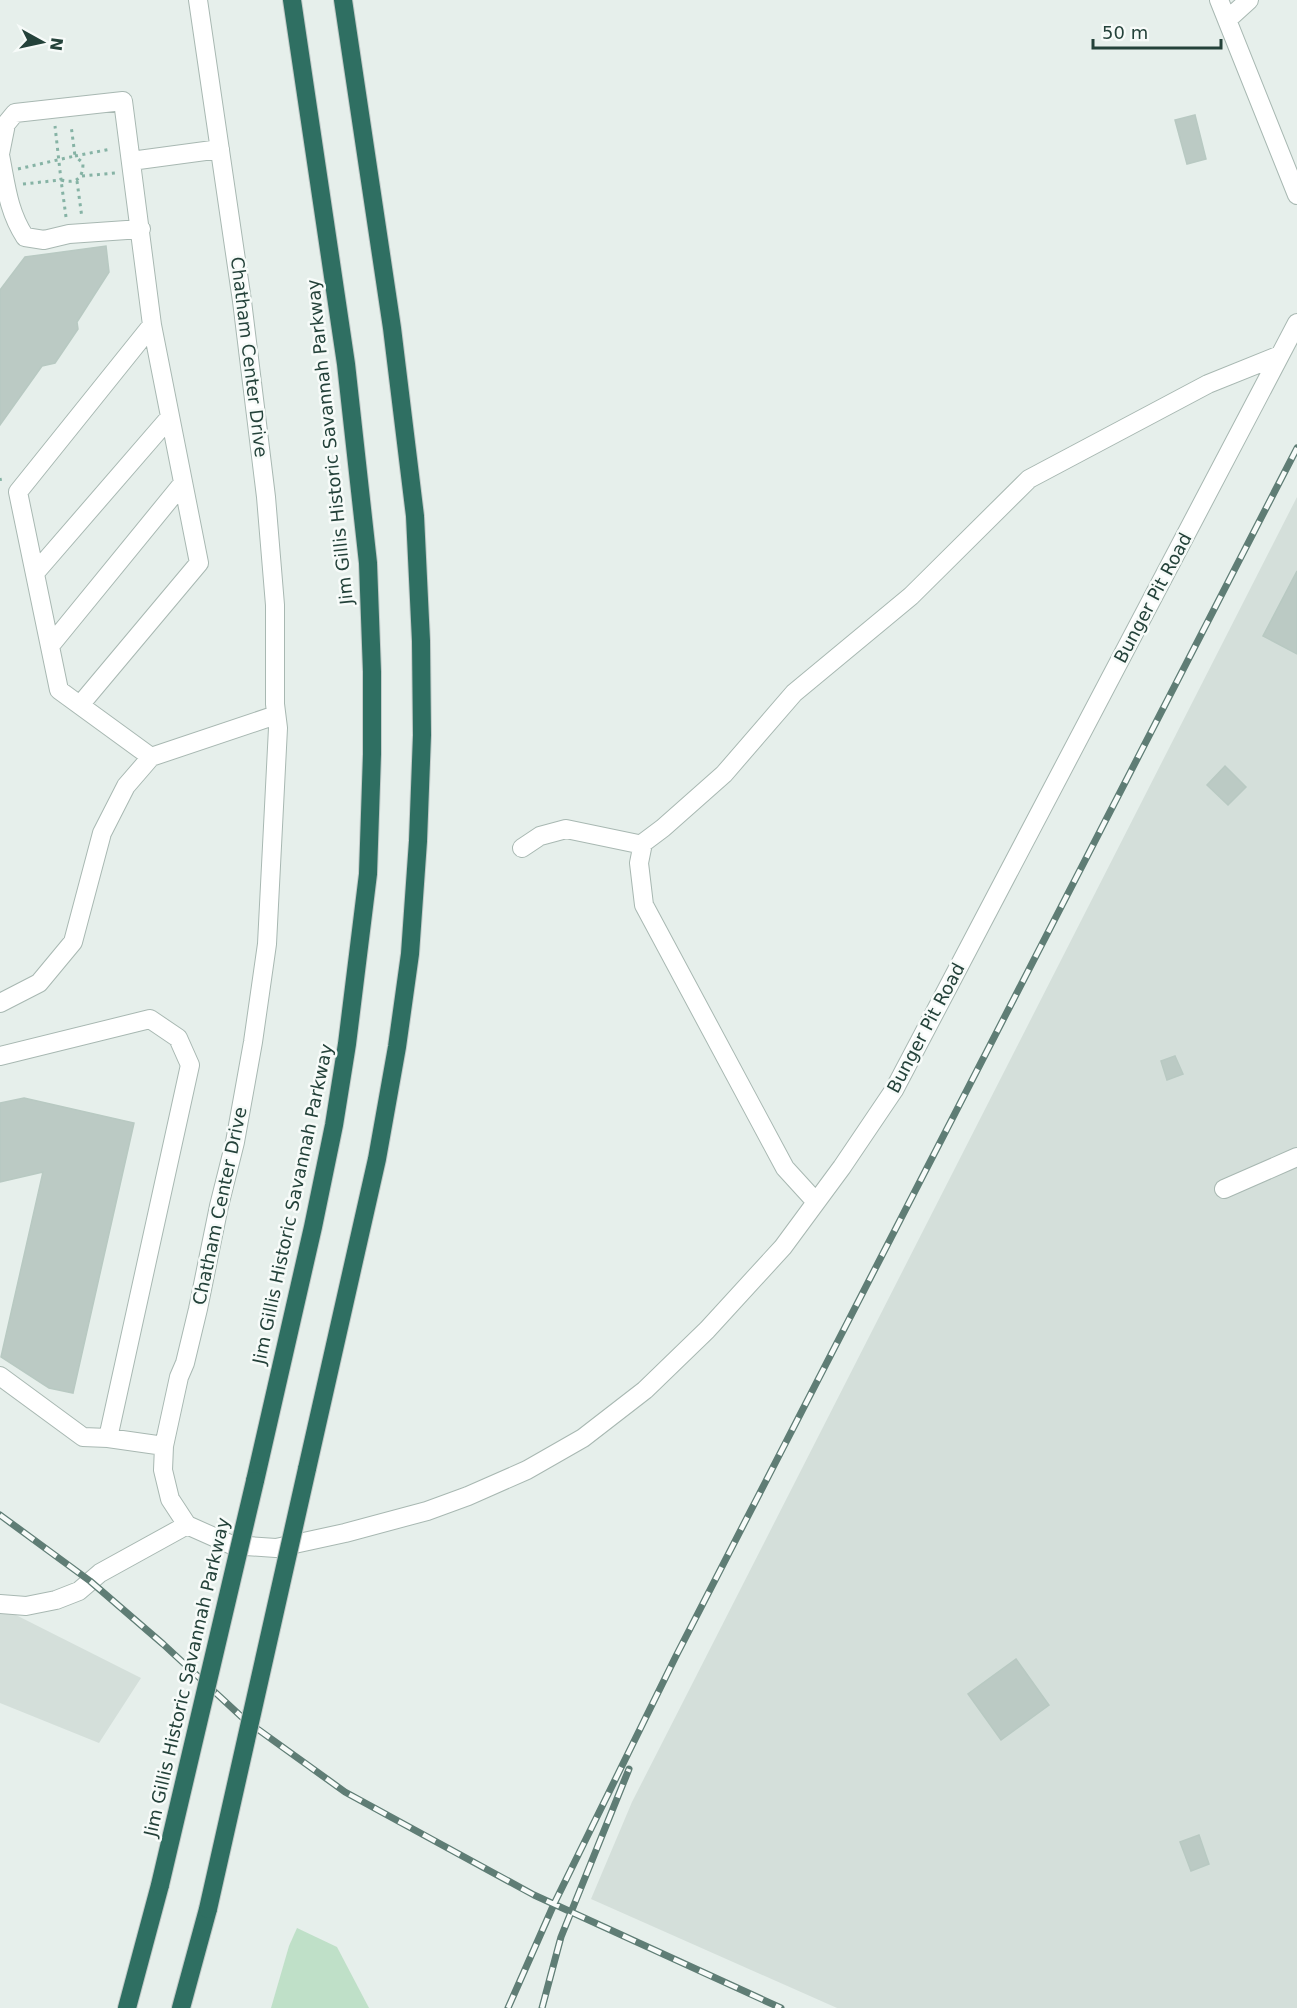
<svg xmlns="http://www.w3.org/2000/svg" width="1297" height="2008" font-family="'DejaVu Sans',sans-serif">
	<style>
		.built { fill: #d4dfda }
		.green { fill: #bfe0c8 }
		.building { fill: #bbcac4; stroke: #b8c9c2; stroke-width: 1.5 }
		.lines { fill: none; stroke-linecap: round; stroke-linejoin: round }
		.minor-casing { stroke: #a8b8b2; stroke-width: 20 }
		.highway-casing { stroke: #c2cac8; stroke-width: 20 }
		.path { stroke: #86b3a5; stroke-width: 3; stroke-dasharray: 3 4.5; stroke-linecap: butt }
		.minor { stroke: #fff; stroke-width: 18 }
		.highway { stroke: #2f6f62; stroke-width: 18 }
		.rail-casing { stroke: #5f7d75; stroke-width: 7 }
		.rail { stroke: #f7fbf9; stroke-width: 4.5; stroke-dasharray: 14; stroke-linecap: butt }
		.highway-bridge-casing { stroke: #c2cac8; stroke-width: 20; stroke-linecap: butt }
		.highway-bridge { stroke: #2f6f62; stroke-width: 18 }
		.labels { text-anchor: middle; stroke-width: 5; stroke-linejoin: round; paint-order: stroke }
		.street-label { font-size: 18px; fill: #24423a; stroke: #f7fbf9 }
	</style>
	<rect width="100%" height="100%" fill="#e6efeb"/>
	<path class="built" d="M1297 497V2008H837L591 1899 632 1802Z
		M0 1607 141 1678 99 1743 0 1703Z"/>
	<path class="green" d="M297 1928 337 1947 369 2008H271L289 1946Z"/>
	<path class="building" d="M1195 115 1206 159 1187 164 1175 120Z
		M106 246 109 272 77 322 78 329 55 363 42 366 0 425V290L25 257Z
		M1297 571V654L1263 636Z
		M1225 766 1246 787 1228 805 1207 785Z
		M1175 1056 1183 1074 1167 1080 1161 1061Z
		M24 1098 134 1123 73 1393 49 1388 1 1357 43 1172 0 1182V1103Z
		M1016 1659 1049 1705 1001 1740 968 1694Z
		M1199 1835 1209 1864 1191 1871 1180 1842Z"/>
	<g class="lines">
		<defs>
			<path id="minor" d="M198 0 242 301 266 497 275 605V704L278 728 267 944 253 1042 235 1142 219 1206 198 1309 185 1363 179 1377 164 1446 163 1470 170 1499 187 1525 232 1545 276 1548 345 1533 427 1511 468 1496 527 1470 583 1438 645 1390 707 1330 783 1247 842 1167 894 1090 1297 323
				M1219 0 1297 195
				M1227 20 1249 0
				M0 154 6 124 15 113 123 101 152 325
				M0 155C6 185 8 211 25 237L44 240 69 234 141 229
				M131 161 220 149
				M35 573 170 417
				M50 646 183 483
				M80 705 199 563 152 325 18 492 59 690 151 757
				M522 848 540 836 566 829 643 845
				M0 1003 39 983 73 942 102 833 126 786 151 757 276 715
				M0 1056 150 1019 178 1038 190 1065 108 1438 164 1446
				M1224 1189 1297 1157
				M816 1202 785 1168 644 905 639 863 643 843 663 828 724 774 794 693 911 596 1029 479 1208 384 1280 355
				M0 1376 83 1437 108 1438
				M0 1604 26 1606 56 1600 79 1591 100 1573 187 1525"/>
			<path id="highway" d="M307 1469 377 1159 397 1047 410 954 418 841 422 735 421 641 415 516 392 328 343 0
				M255 1481 313 1227 334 1125 347 1044 368 874 372 754V672L368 563 346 364 292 0
				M127 2008 160 1885
				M181 2008 208 1909"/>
		</defs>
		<use href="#minor" class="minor-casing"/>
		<use href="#highway" class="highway-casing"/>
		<path class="path" d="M75 156 111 149
			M18 169 75 156 71 125
			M82 176 115 173
			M77 181 82 218
			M23 184 61 180 55 126
			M66 217 61 180C76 184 83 179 83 163L75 156
			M0 478 1 483 3 484"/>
		<use href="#minor" class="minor"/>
		<use href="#highway" class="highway"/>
		<defs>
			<path id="rail" d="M0 1515 90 1581 163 1644 245 1720 345 1792 534 1895 781 2008
				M508 2008 554 1904 676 1656 1297 448
				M542 2008 561 1937 629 1769"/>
		</defs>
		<use href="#rail" class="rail-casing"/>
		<use href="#rail" class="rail"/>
		<defs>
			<path id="highway-bridge" d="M160 1885 255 1481
				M208 1909 307 1469"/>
		</defs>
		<use href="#highway-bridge" class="highway-bridge-casing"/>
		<use href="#highway-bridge" class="highway-bridge"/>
	</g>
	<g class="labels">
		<g class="street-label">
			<text transform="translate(249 357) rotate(83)" y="6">Chatham Center Drive</text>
			<text transform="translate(330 442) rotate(-96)" y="6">Jim Gillis Historic Savannah Parkway</text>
			<text transform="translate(1153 598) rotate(-62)" y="6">Bunger Pit Road</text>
			<text transform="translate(926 1028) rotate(-62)" y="6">Bunger Pit Road</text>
			<text transform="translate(293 1204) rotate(-78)" y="6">Jim Gillis Historic Savannah Parkway</text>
			<text transform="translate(220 1206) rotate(-78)" y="6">Chatham Center Drive</text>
			<text transform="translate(187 1677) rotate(-77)" y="6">Jim Gillis Historic Savannah Parkway</text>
		</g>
	</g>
	<g transform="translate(42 42) rotate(98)" stroke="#f7fbf9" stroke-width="4.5" paint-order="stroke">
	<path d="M0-4.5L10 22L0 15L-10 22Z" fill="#24423a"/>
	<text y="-9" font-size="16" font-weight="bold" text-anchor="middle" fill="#24423a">N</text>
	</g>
	<path d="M1093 39v9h128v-9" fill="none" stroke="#24423a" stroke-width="3"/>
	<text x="1102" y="39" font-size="18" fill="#24423a" stroke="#f7fbf9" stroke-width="4.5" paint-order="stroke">50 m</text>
</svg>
